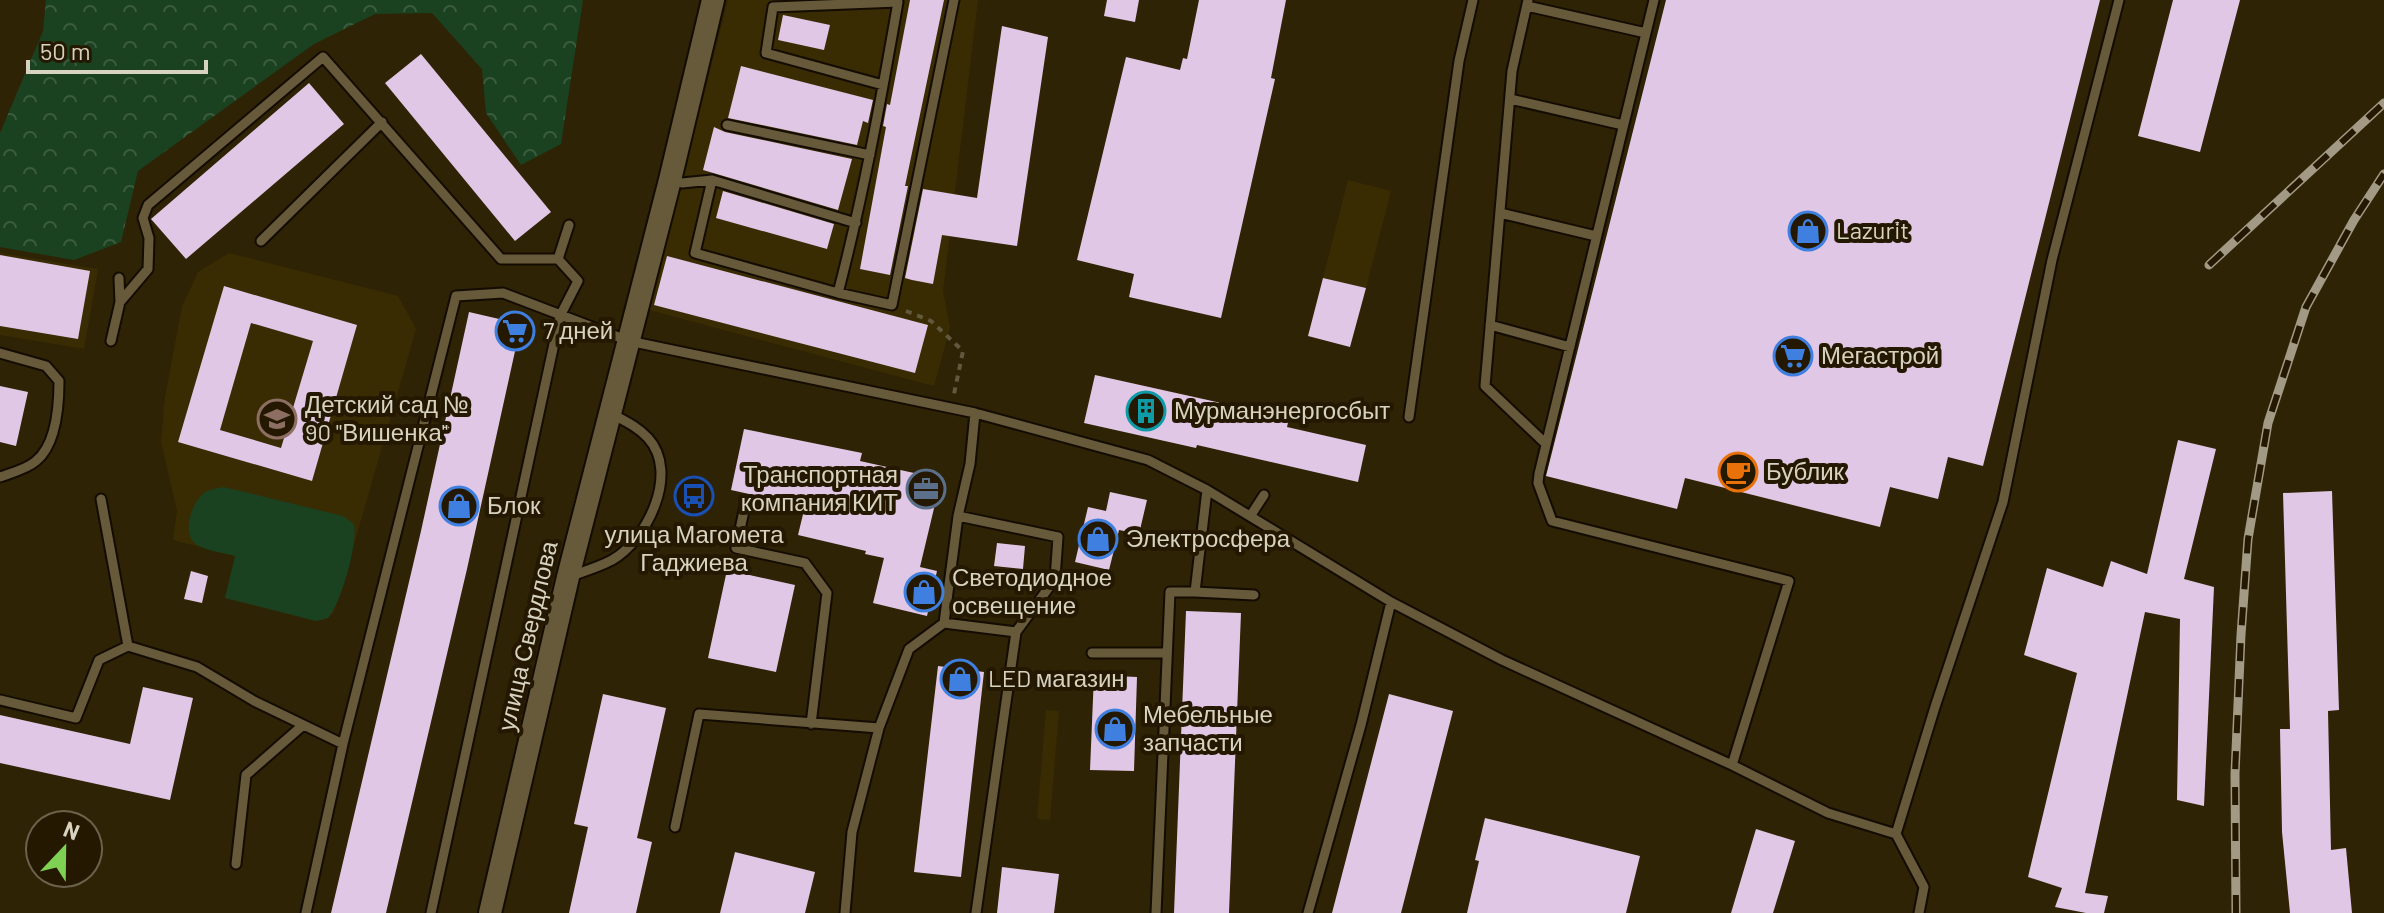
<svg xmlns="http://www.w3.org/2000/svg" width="2384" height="913" font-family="Barlow,sans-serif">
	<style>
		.built { fill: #392c03 }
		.green { fill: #1a4120 }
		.forest { fill: url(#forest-crowns) }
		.building { fill: #e0c7e5; fill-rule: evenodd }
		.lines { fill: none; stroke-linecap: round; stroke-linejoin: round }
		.service-casing { stroke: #140c00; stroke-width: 13 }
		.tertiary-casing { stroke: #140c00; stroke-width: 26 }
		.path { stroke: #62583e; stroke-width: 4; stroke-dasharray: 6 6; stroke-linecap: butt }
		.service { stroke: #665a3b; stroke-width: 9 }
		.tertiary { stroke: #665a3b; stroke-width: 22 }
		.rail-casing { stroke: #a29a85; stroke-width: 9 }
		.rail { stroke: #241900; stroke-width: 6; stroke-dasharray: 18; stroke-linecap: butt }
		.labels { text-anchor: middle; stroke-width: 8; stroke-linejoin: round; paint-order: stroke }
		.poi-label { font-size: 24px; fill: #d8d2c1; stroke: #241900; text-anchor: start }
		.street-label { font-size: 24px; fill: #d8d2c1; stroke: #241900 }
	</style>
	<defs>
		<pattern id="forest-crowns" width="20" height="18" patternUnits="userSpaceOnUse" patternTransform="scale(2)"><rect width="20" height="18" fill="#1a4120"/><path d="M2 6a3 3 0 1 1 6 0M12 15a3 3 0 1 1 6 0" fill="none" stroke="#3b5c3f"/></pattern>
	</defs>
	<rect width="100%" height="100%" fill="#2e2305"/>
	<path class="built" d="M728 0H978L943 291 950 328 934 386 649 310Z
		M1348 180 1391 191 1366 288 1323 278Z
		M0 253 98 269 84 349 0 335Z
		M229 253 398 296 416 329 338 600 334 612 328 618 323 620 316 621 225 598 235 556 173 540 177 510 161 442 165 397 182 307 198 272Z
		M1046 710 1059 711 1050 820 1037 819Z"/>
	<path class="green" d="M224 487 343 516 354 524C358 544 341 603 328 618L316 621 225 598 235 556C224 553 207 551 197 545 180 533 192 502 205 492 211 489 218 488 224 487Z"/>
	<path class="forest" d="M46 0H583L561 144 521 165 486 113 482 69 432 13 375 14 314 44 138 171 121 242 74 260 0 247V133L43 31Z"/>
	<path class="building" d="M910 0H944L905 186H908L890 275 860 269 886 127 883 126 887 104 890 105Z
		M1107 0H1139L1135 22 1104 16Z
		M1199 0H1286L1271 78 1275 79 1221 318 1129 297 1134 274 1077 260 1126 57 1180 70 1183 58 1187 59Z
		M1666 0H2100L1983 466 1948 457 1938 499 1890 487 1880 527 1685 478 1677 509 1546 476Z
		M2173 0H2240L2200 152 2138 136Z
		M783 15 830 25 824 50 778 40Z
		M1002 26 1048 37 1017 246 942 235 933 284 912 280 905 278 923 189 977 198Z
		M421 54 551 212 515 241 385 83Z
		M741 66 873 100 868 123 863 121 857 145 728 118Z
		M309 83 344 124 186 259 151 219Z
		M714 127 725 132 852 159 838 210 703 170Z
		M723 191 834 224 827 249 716 218Z
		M0 255 90 271 78 339 0 326Z
		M667 256 928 325 915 373 654 305Z
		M1323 278 1366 288 1350 347 1308 336Z
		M224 286 357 325 312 481 178 442ZM251 323 313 341 281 448 220 430Z
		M469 312 521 324 467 569 386 913H331L421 531Z
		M1095 375 1289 418 1287 427 1366 445 1358 482 1197 445 1196 448 1084 423Z
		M0 386 28 392 16 446 0 442Z
		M744 429 862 453 860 461 941 479 920 567 937 571 927 616 873 603 884 558 865 554 866 551 798 535 805 506 731 490Z
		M2178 440 2216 449 2184 579 2214 587 2204 806 2177 800 2180 619 2145 612 2085 893 2108 896 2104 913H2086L2055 907 2062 888 2028 877 2077 673 2024 655 2047 568 2103 587 2111 561 2147 574Z
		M2332 491 2339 710 2328 711 2331 850 2346 848 2352 913H2290L2282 832 2280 729H2290L2283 493Z
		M1110 492 1147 500 1139 534 1119 530 1109 570 1075 562 1088 507 1106 511Z
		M997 543 1025 546 1023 569 994 566Z
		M727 570 795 585 776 672 708 658Z
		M191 571 208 576 202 603 184 599Z
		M1186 611 1241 613 1229 913H1174Z
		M938 666 984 672 961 877 914 872Z
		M1094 675 1137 677 1134 771 1090 770Z
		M143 687 193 698 170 800 0 763V715L130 744Z
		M603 694 666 708 637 838 652 842 636 913H569L588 827 574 824Z
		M1389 694 1453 711 1401 913H1332Z
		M1485 818 1640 856 1626 913H1467L1479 861 1475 860Z
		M1756 829 1795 841 1773 913H1731Z
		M735 852 815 872 805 913H720Z
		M1002 867 1059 874 1054 913H997Z"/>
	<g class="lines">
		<defs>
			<path id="service" d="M1528 0 1512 71 1485 386 1546 444
				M1654 0 1539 474 1538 483 1552 521 1789 581 1732 765
				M1527 6 1646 33
				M1510 99 1623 125
				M727 125 870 155
				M670 180 682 183 712 180 856 223
				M712 180 695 253 838 293C863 197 881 100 898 2L773 7 766 53 883 85
				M1500 213 1596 236
				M261 241 382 122
				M558 259 569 225
				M119 278 120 302
				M838 293 892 305 954 0
				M1490 325 1570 347
				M111 341 120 302 148 269 149 238 143 218 148 205 323 57 501 259H558L578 281 560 316 431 913
				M0 353 46 366 59 381C59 405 57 444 36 461 27 469 11 473 0 477
				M975 413 970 464 958 516 944 623 1016 632 976 913
				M1409 417 1459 61 1473 0
				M1207 490 1195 592 1254 595
				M101 499 128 646
				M745 506 736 548 805 563 827 593 811 724
				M1251 515 1264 495
				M958 516 1058 537 1055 579 1016 632
				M571 576C585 571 599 567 612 560 647 540 680 473 648 438 638 427 625 421 612 414
				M1092 653H1167
				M0 700 76 718 99 660 128 646 197 667 254 701 343 744
				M675 827 699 714 879 728
				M1896 834 1935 707 2003 502 2052 260 2119 0
				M236 864 246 775 302 726
				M306 913 343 744 456 296 503 293 629 341 975 413 1148 460 1207 490 1391 602 1502 660 1732 765 1828 813 1896 834 1924 887 1919 913
				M845 913 852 832 879 728 909 649 944 623
				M1156 913 1170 592H1195
				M1308 913 1361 725 1391 602"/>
			<path id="tertiary" d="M490 913 568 577 670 180 713 0"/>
		</defs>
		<use href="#service" class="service-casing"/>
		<use href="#tertiary" class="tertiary-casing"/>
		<path class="path" d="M906 311 931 321 963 351 954 394"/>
		<use href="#service" class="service"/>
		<use href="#tertiary" class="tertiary"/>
		<defs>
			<path id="rail" d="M2209 265 2384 103
				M2236 913 2235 774 2241 635 2248 539 2268 423 2306 307 2354 220 2384 174"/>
		</defs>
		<use href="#rail" class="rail-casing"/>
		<use href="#rail" class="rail"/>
	</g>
	<defs>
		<symbol id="shop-ring" viewBox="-11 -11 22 22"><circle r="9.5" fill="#241900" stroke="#3f7fe0" stroke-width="1.5"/><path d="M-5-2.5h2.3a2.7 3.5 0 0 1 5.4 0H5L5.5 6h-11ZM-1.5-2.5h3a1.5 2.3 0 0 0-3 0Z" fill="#3f7fe0"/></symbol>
		<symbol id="supermarket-ring" viewBox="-11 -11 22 22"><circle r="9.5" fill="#241900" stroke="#3f7fe0" stroke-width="1.5"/><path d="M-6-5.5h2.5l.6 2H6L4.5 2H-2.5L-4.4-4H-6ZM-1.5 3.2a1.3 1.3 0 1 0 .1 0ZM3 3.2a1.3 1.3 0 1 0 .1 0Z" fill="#3f7fe0"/></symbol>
		<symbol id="building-ring" viewBox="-11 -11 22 22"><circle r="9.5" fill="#241900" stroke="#0f9aa8" stroke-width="1.5"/><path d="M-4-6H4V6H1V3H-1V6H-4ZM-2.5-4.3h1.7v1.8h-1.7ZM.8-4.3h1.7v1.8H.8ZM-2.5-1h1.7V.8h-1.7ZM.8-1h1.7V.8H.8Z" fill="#0f9aa8"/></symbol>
		<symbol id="school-ring" viewBox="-11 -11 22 22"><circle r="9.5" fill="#241900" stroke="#8d6e63" stroke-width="1.5"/><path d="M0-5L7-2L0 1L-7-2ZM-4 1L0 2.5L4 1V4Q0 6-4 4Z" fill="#8d6e63"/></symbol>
		<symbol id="cafe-ring" viewBox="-11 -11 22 22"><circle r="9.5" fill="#241900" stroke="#e8710a" stroke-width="1.5"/><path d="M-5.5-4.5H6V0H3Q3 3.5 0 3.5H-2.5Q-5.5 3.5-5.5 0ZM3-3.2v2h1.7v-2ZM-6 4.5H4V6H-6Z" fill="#e8710a"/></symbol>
		<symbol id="office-ring" viewBox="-11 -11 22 22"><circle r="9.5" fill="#241900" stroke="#5c6f8a" stroke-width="1.5"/><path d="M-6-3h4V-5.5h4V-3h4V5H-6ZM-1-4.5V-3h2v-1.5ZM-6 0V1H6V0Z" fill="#5c6f8a"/></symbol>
		<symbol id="bus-ring" viewBox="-11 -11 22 22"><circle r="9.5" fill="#241900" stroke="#1a4fb4" stroke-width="1.5"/><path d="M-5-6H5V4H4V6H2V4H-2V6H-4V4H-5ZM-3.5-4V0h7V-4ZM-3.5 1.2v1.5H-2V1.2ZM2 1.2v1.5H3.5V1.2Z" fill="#1a4fb4"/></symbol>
	</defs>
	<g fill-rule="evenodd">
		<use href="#shop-ring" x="1786" y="209" width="44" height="44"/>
		<use href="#supermarket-ring" x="493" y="309" width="44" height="44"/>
		<use href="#supermarket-ring" x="1771" y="334" width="44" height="44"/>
		<use href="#building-ring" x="1124" y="389" width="44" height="44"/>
		<use href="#school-ring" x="255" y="397" width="44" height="44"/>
		<use href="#cafe-ring" x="1716" y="450" width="44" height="44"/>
		<use href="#office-ring" x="904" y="467" width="44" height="44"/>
		<use href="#bus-ring" x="672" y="474" width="44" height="44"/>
		<use href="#shop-ring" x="437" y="484" width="44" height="44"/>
		<use href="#shop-ring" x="1076" y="517" width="44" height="44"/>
		<use href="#shop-ring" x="902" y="570" width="44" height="44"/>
		<use href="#shop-ring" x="938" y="657" width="44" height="44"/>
		<use href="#shop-ring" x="1093" y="707" width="44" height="44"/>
	</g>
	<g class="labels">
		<g class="poi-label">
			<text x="1836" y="239">Lazurit</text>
			<text x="543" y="339">7 дней</text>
			<text x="1821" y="364">Мегастрой</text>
			<text x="305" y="413">Детский сад №<tspan x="305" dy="28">90 "Вишенка"</tspan></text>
			<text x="1174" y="419">Мурманэнергосбыт</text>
			<text x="1766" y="480">Бублик</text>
			<text x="898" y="483" text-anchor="end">Транспортная<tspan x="898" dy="28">компания КИТ</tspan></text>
			<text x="487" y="514">Блок</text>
			<text x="694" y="543" text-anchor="middle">улица Магомета<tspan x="694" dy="28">Гаджиева</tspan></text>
			<text x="1126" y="547">Электросфера</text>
			<text x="952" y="586">Светодиодное<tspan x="952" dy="28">освещение</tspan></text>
			<text x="988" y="687">LED магазин</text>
			<text x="1143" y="723">Мебельные<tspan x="1143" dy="28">запчасти</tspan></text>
		</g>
		<g class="street-label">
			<text transform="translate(528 636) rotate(-77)" y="8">улица Свердлова</text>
		</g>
	</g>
	<g transform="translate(64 849) rotate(22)"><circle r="38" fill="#241900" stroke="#6c634d" stroke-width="2"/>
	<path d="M0-6L14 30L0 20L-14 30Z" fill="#7ed153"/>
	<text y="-12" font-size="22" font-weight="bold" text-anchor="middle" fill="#d8d2c1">N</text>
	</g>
	<path d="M28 60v12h178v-12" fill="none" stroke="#d8d2c1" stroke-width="4"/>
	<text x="40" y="60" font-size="24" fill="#d8d2c1" stroke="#241900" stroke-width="6" paint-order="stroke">50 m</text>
</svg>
